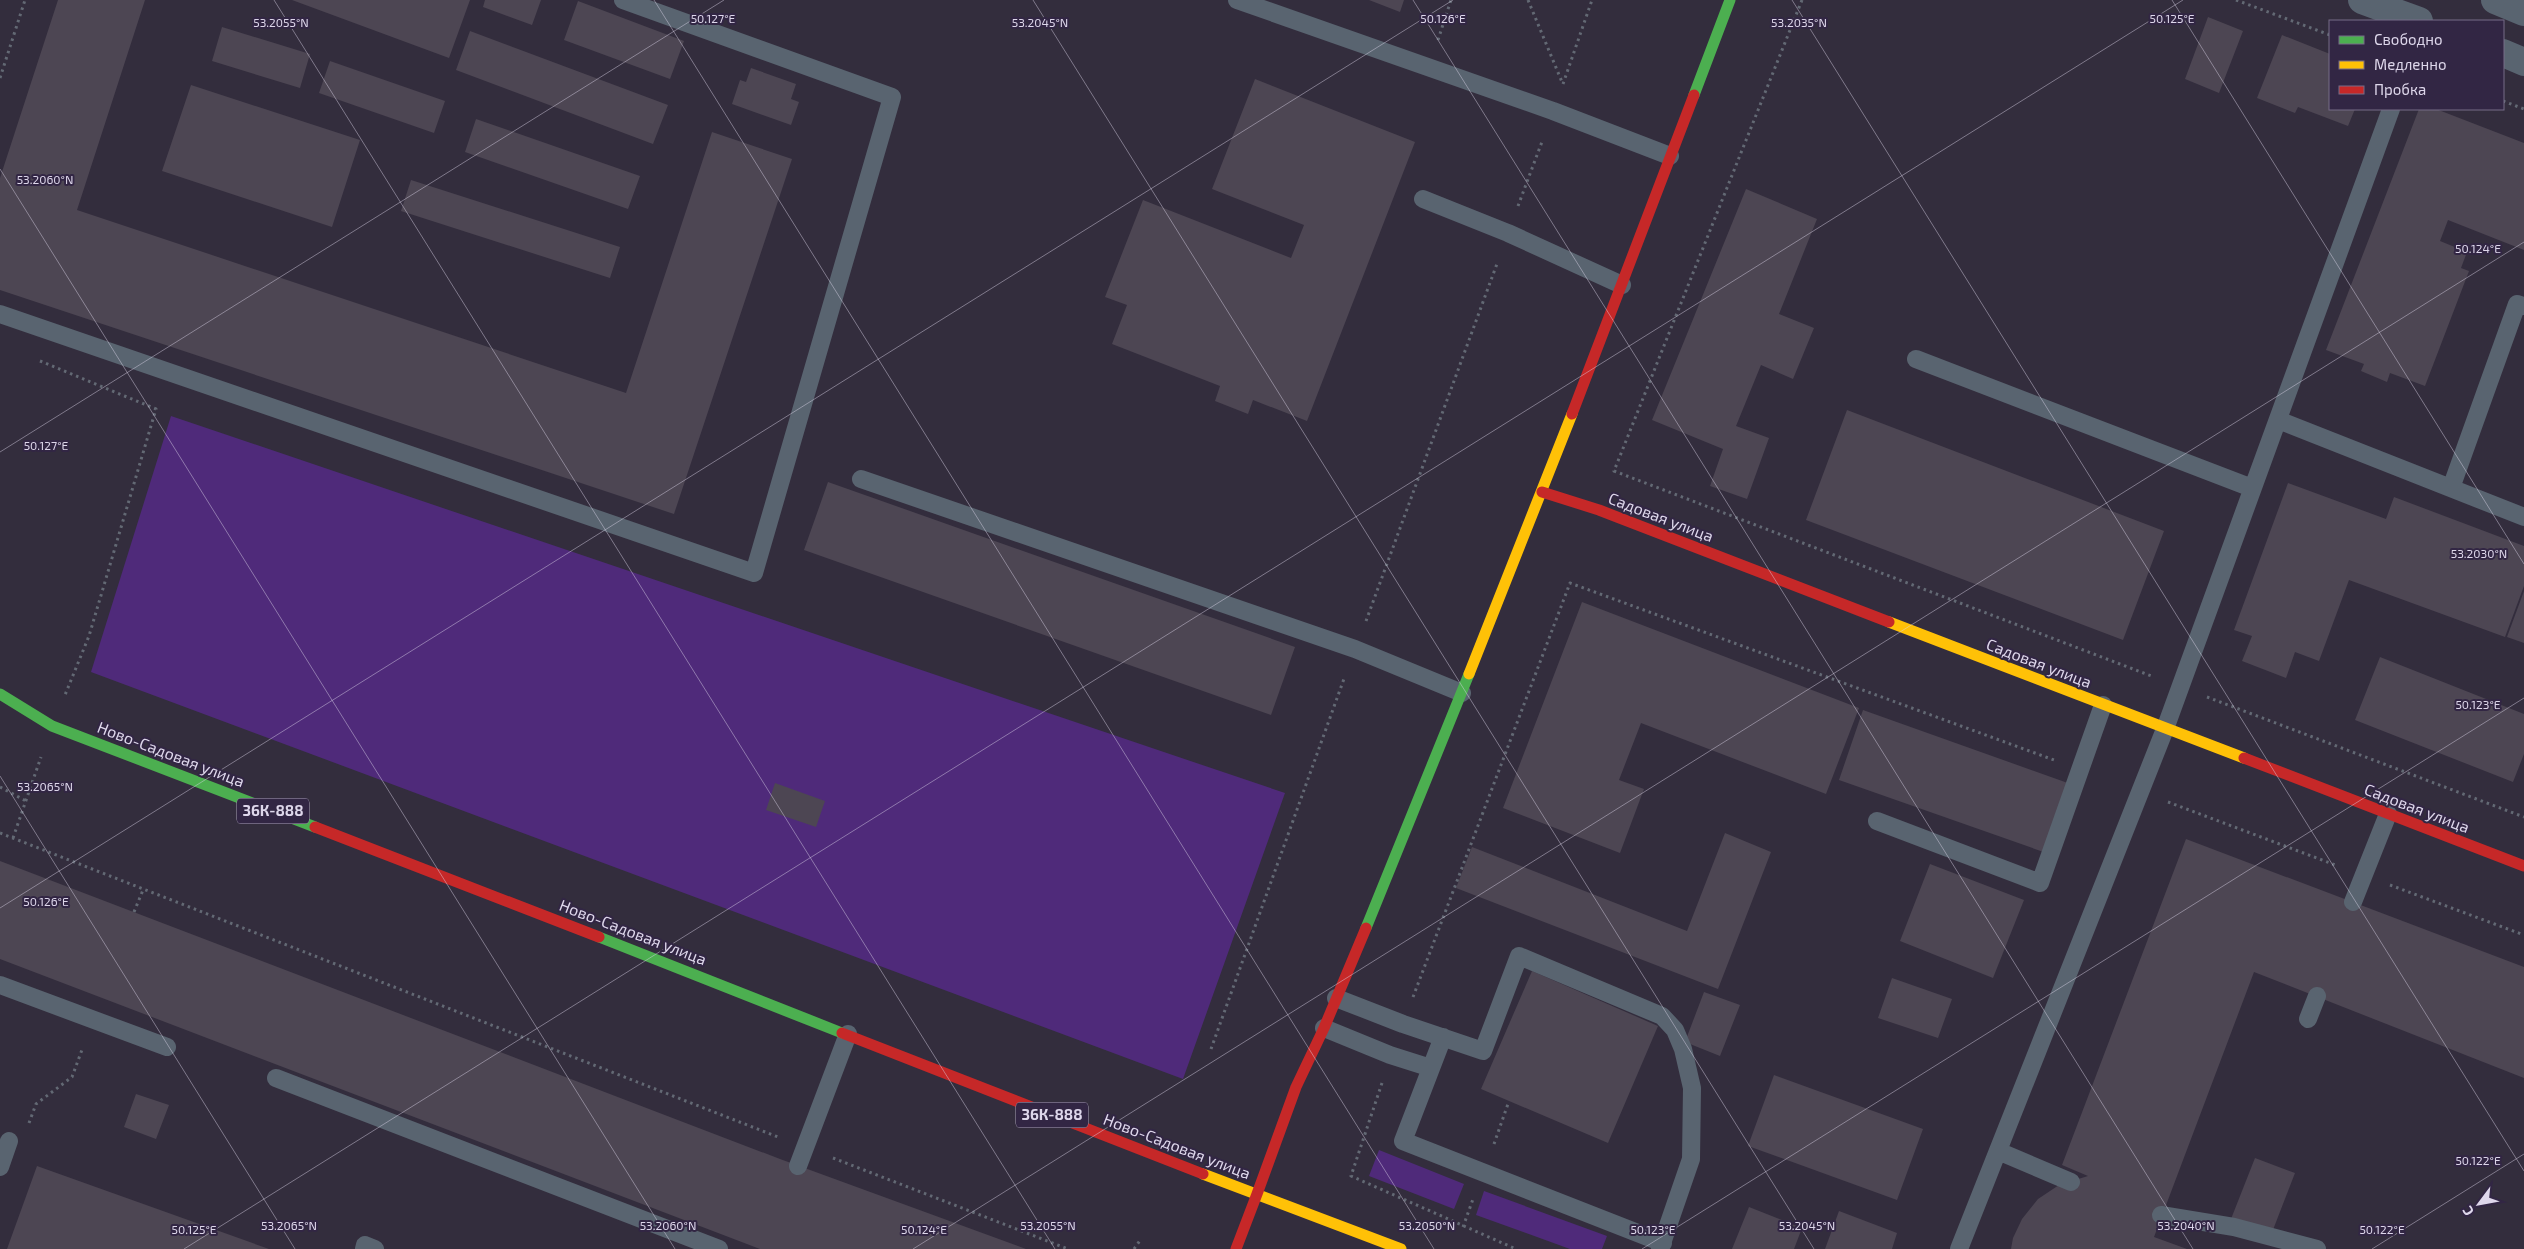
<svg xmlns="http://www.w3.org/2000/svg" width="2524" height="1249" font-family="'Exo 2',sans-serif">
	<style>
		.green { fill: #4f2a7a }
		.building { fill: #4d4653 }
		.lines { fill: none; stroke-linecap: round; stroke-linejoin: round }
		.path { stroke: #636974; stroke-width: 3; stroke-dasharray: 2.5 4; stroke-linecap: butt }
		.lane { stroke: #596470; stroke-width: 18 }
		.street { stroke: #596470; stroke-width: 28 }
		.fast { stroke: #4caf50; stroke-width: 11 }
		.slow { stroke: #ffc107; stroke-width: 11 }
		.jam { stroke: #c62828; stroke-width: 11 }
		.ticks { fill: none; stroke: #ded7eb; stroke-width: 1; stroke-opacity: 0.45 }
		.labels { text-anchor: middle; stroke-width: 4; stroke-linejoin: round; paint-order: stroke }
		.shield { fill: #322644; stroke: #aaa2b9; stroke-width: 1 }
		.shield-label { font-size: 15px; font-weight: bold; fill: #ded7eb }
		.street-label { font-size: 16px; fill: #ded7eb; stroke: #322644 }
		.ticks-label { font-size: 12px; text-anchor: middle; fill: #ded7eb; stroke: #322644; stroke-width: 4; stroke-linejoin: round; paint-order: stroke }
	</style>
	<rect width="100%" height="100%" fill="#332d3d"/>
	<path class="green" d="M171 416 1285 793 1183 1079 91 672Z
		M1379 1150 1464 1184 1454 1209 1369 1176Z
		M1484 1191 1607 1236 1602 1249H1570L1476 1215Z"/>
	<path class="building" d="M58 0H145L77 210 626 393 712 132 792 159 674 514 0 290V178Z
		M292 0H470L449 58Z
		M485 0H541L532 25 483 7Z
		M1369 0H1404L1400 12Z
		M578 1 684 41 670 79 564 40Z
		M2208 17 2243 31 2219 93 2185 79Z
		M222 27 310 54 300 88 212 61Z
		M470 31 668 105 653 144 456 70Z
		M2282 35 2330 54V109H2355L2348 126 2298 107 2295 113 2257 98Z
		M330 61 445 101 434 133 319 93Z
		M751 68 796 84 791 99 799 102 791 125 732 104 740 80 746 82Z
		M1255 79 1415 142 1307 421 1253 400 1248 414 1215 401 1220 386 1112 344 1127 305 1105 297 1143 200 1291 258 1304 225 1212 189Z
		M191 85 360 140 332 227 162 171Z
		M2419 109H2436L2524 143V250L2448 220 2440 241 2467 252 2461 268 2469 271 2425 386 2390 373 2387 382 2361 371 2364 364 2326 350Z
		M476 119 640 176 628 209 465 152Z
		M411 180 620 247 610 278 401 211Z
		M1746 189 1817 219 1779 314 1814 328 1793 379 1761 365 1736 426 1769 438 1747 499 1710 486 1723 449 1652 420Z
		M1847 410 2164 531 2123 640 1806 520Z
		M828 482 1295 647 1271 715 804 550Z
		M2288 483 2386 519 2394 497 2524 546V586L2505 637 2349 580 2319 661 2295 652 2286 678 2242 661 2252 636 2234 630Z
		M2524 591V643L2507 637Z
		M1582 602 1859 708 1826 794 1641 723 1619 780 1644 789 1620 853 1503 808Z
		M2380 657 2524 714V754L2513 782 2355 720Z
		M1863 710 2079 787 2055 856 1839 780Z
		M775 783 825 801 816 827 766 810Z
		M1725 833 1771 852 1718 989 1456 888 1472 847 1687 931Z
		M2186 839 2524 967V1078L2254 972 2154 1237 2187 1249H2011L2013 1238 2022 1219 2038 1199 2059 1185 2088 1176 2062 1165Z
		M0 861 780 1159 1026 1249H760L0 959Z
		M1930 864 2024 900 1993 978 1900 941Z
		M1532 971 1658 1026 1608 1143 1481 1089Z
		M1892 978 1952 999 1938 1038 1878 1018Z
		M1704 992 1740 1005 1720 1056 1685 1042Z
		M1774 1075 1923 1129 1897 1200 1748 1146Z
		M136 1094 169 1105 156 1139 124 1127Z
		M2255 1158 2295 1173 2271 1235 2231 1219Z
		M37 1166 269 1249H7Z
		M1749 1207 1802 1228 1794 1249H1732Z
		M1839 1211 1897 1233 1892 1249H1825Z"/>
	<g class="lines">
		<path class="path" d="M1528 0 1562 82
			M1802 0 1614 471 2154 677
			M2236 0 2330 35
			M1438 40 1451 0
			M0 78 25 0
			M1563 84 1592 0
			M2503 101 2524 109
			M1518 206 1543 139
			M40 361 156 409 89 636 65 695
			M1366 621 1498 261
			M2207 697 2524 817
			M0 787 26 801
			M2168 802 2338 866
			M0 833 778 1137
			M13 838 41 757
			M2390 885 2524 935
			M134 912 143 890
			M1413 997 1570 583 2054 760
			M1211 1049 1345 676
			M1382 1083 1351 1176 1516 1249
			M29 1123 36 1104 72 1077 83 1047
			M1494 1144 1509 1101
			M833 1158 1068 1249
			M1463 1227 1473 1199
			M1134 1249 1141 1239"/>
		<path class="lane" d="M1237 0 1553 111 1670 156
			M1423 199 1508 233 1622 285
			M0 314 754 573 892 97 623 0
			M1916 359 2252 488
			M2278 420 2524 517
			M861 479 1355 649 1462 693
			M2451 488 2517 304 2524 306
			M1877 821 2040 883 2103 705
			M2353 902 2388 814
			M0 985 167 1047
			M1336 998 1403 1024 1483 1051 1519 956 1662 1016 1675 1030 1683 1049 1692 1088 1691 1159 1660 1249
			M2308 1019 2317 996
			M1324 1028 1390 1055 1431 1068
			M1443 1037 1403 1141 1663 1243
			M276 1078 719 1249
			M1998 1151 2071 1182
			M798 1166 848 1034
			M0 1167 9 1141
			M2161 1215 2234 1227 2317 1249
			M364 1249 365 1245 375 1249
			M1959 1249 2165 729 2391 109"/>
		<path class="street" d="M2362 0 2419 21
			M2495 0 2524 12
			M2503 53 2524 62"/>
		<path class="fast" d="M1694 95 1730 0
			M0 694 52 726 315 827
			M1366 928 1469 674
			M599 937 842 1033"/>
		<path class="slow" d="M1889 622 2244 758
			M1469 674 1572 414
			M1203 1174 1401 1249"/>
		<path class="jam" d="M1572 414 1694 95
			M1542 492 1599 510 1889 622
			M2244 758 2524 866
			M315 827 599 937
			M842 1033 1203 1174
			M1257 1194 1296 1087 1324 1028 1366 928
			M1236 1249 1257 1194"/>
	</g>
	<path class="ticks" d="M274 0 1055 1249M654 0 1434 1249M1033 0 1814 1249M1413 0 2193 1249M1792 0 2524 1171M2172 0 2524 564M0 169 675 1249M0 452 724 0M0 776 295 1249M0 908 1453 0M184 1249 2183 0M913 1249 2524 242M1642 1249 2524 698M2372 1249 2524 1154"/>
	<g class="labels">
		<g class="shield">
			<rect x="237" y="798.5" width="72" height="25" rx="4"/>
			<rect x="1016" y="1102.5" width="72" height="25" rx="4"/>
		</g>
		<g class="shield-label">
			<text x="273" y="816">36К-888</text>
			<text x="1052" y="1120">36К-888</text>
		</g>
		<g class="street-label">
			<text transform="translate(1661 517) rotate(21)" y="6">Садовая улица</text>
			<text transform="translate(2039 663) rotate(21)" y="6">Садовая улица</text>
			<text transform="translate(171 754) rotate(21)" y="6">Ново-Садовая улица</text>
			<text transform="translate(2417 808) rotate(21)" y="6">Садовая улица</text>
			<text transform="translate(633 932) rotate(21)" y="6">Ново-Садовая улица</text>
			<text transform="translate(1177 1146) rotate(21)" y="6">Ново-Садовая улица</text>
		</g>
	</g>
	<g class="ticks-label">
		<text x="1443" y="23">50.126°E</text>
		<text x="713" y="23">50.127°E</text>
		<text x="2172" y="23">50.125°E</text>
		<text x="1799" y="27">53.2035°N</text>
		<text x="281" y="27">53.2055°N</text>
		<text x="1040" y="27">53.2045°N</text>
		<text x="45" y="184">53.2060°N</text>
		<text x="2478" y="253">50.124°E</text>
		<text x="46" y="450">50.127°E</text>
		<text x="2479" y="558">53.2030°N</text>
		<text x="2478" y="709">50.123°E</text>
		<text x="45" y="791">53.2065°N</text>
		<text x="46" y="906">50.126°E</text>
		<text x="2478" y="1165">50.122°E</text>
		<text x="289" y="1230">53.2065°N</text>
		<text x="668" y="1230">53.2060°N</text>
		<text x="1048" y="1230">53.2055°N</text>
		<text x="1427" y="1230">53.2050°N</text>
		<text x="1807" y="1230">53.2045°N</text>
		<text x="2186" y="1230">53.2040°N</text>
		<text x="194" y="1234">50.125°E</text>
		<text x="924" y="1234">50.124°E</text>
		<text x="1653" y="1234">50.123°E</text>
		<text x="2382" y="1234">50.122°E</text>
	</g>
	<rect x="2329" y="20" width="175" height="90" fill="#322644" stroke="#776d87"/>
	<rect x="2339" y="36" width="25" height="8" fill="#4caf50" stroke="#776d87"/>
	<text x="2374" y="45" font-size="15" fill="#ded7eb">Свободно</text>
	<rect x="2339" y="61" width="25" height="8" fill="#ffc107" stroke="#776d87"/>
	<text x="2374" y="70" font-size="15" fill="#ded7eb">Медленно</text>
	<rect x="2339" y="86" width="25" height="8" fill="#c62828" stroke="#776d87"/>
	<text x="2374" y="95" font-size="15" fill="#ded7eb">Пробка</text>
	<g transform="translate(2479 1204) rotate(238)" stroke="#322644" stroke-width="4" paint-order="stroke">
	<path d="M0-4L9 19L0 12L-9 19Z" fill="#ded7eb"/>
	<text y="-8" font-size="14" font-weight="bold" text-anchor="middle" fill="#ded7eb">С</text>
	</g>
</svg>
